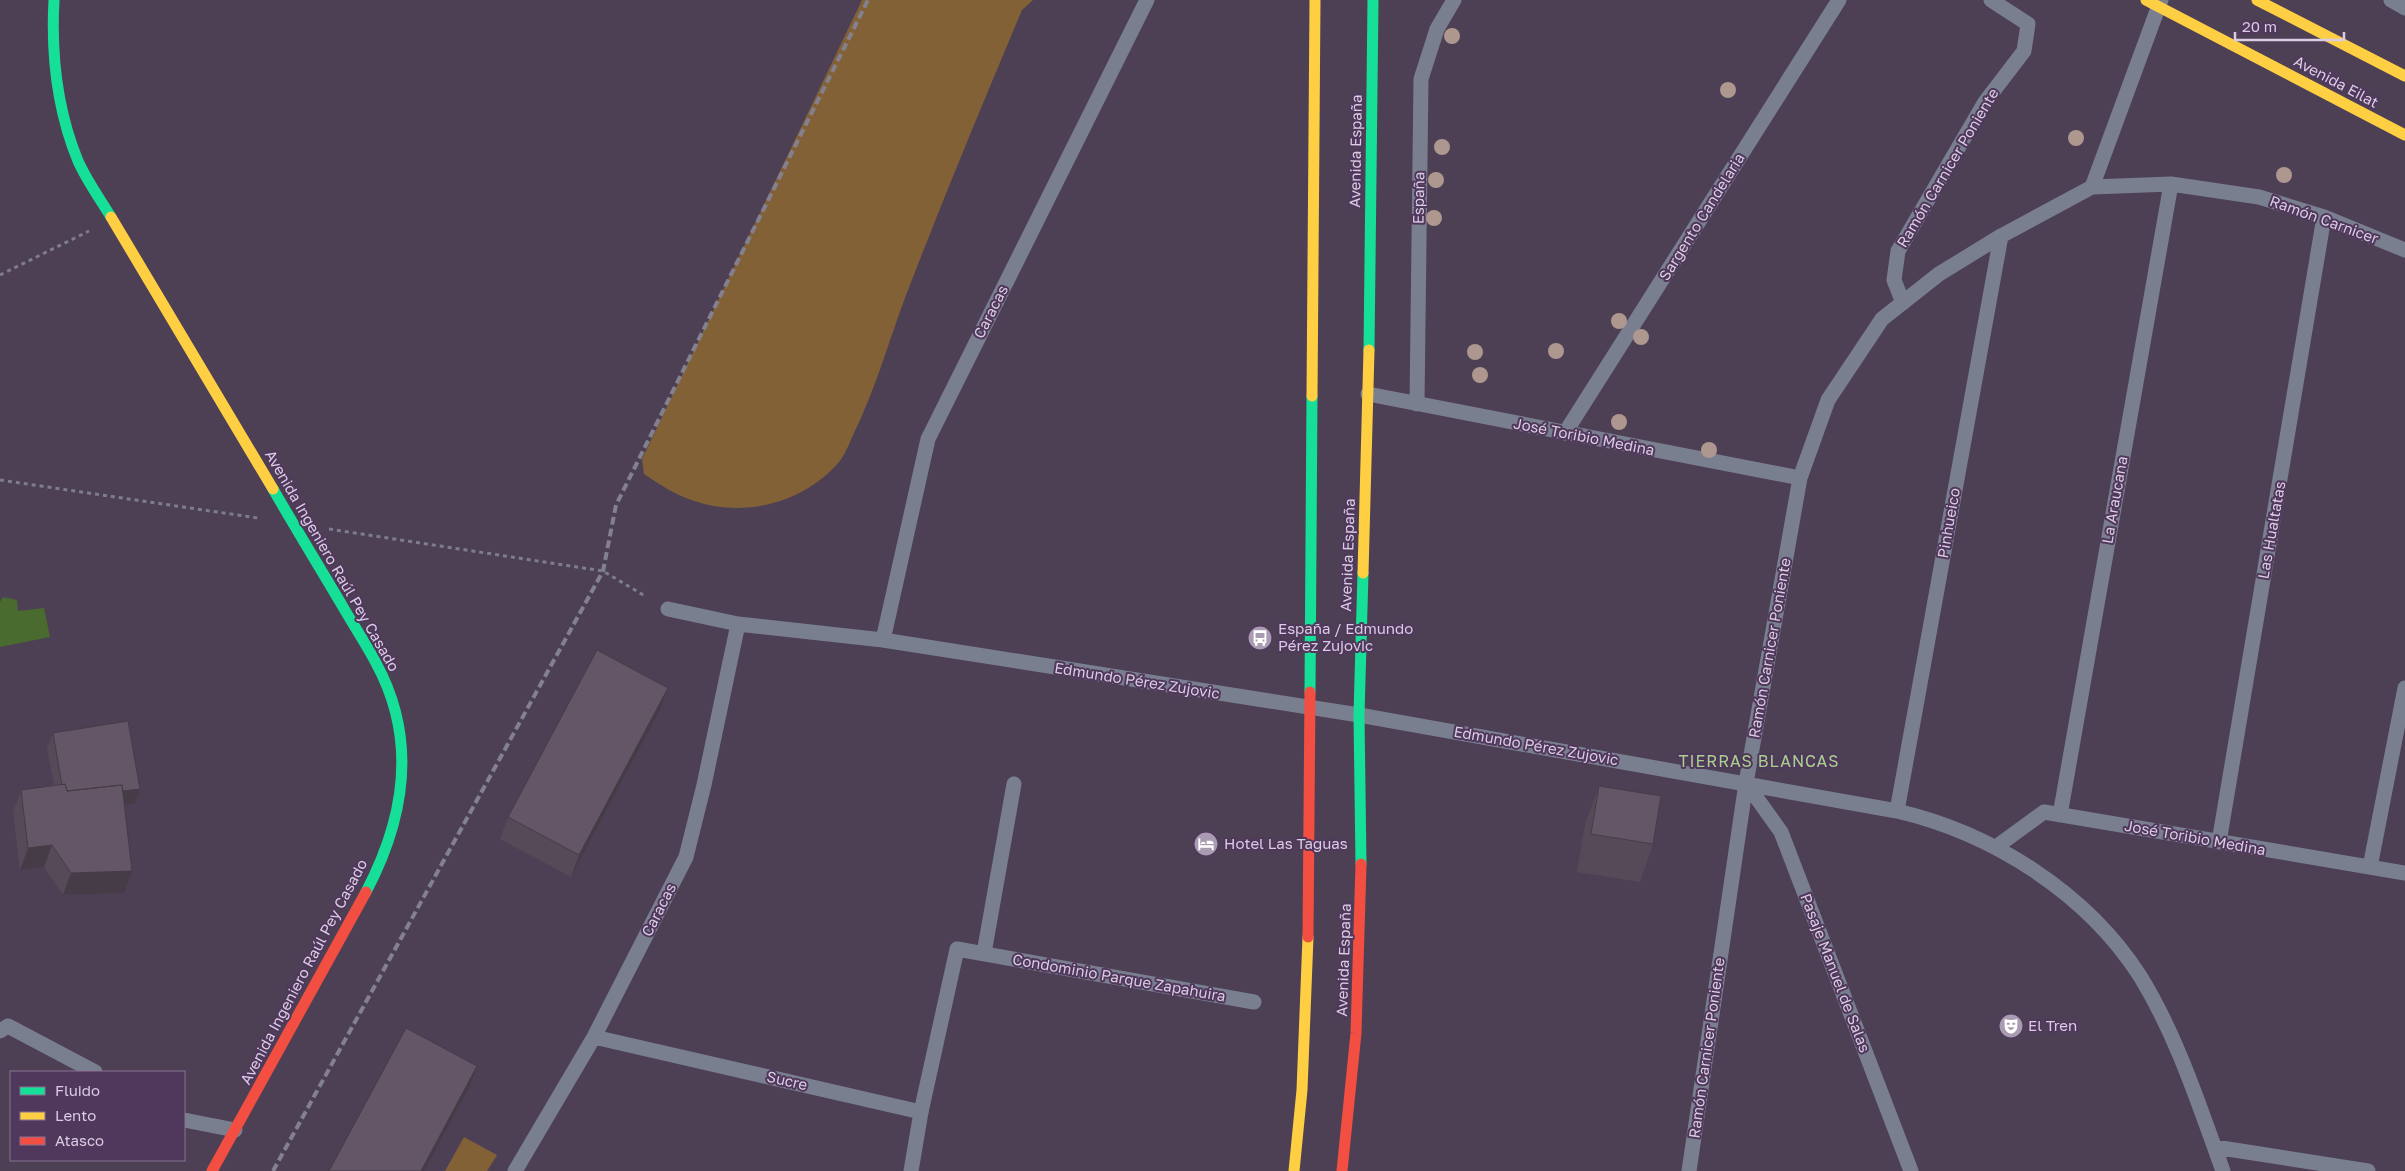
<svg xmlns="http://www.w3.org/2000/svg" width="2405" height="1171" font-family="'Golos Text',sans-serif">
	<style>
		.green { fill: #836136 }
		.water { fill: #496b2f }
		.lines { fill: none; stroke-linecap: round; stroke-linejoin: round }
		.path { stroke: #7d7d8c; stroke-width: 3; stroke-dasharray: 4 4; stroke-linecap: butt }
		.lane { stroke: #7a7f90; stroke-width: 15 }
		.street { stroke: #7a7f90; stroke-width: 15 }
		.fast { stroke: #16e098; stroke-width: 11 }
		.slow { stroke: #ffcf43; stroke-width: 11 }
		.jam { stroke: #f24e42; stroke-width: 11 }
		.rail { stroke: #838190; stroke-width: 4; stroke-dasharray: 8 4; stroke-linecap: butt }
		.tree { fill: #ad978e }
		.wall { fill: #564a58 }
		.shaded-wall { fill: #463c47 }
		.building { fill: #645666; stroke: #463c47 }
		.labels { text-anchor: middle; stroke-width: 4; stroke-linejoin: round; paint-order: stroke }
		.street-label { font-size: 15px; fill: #dacce2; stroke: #50385d }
		.poi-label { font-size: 15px; fill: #dacce2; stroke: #50385d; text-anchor: start }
		.neighbourhood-label { font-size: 16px; letter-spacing: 1px; fill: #a9d18e; stroke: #50385d }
	</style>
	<rect width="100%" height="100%" fill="#4d4055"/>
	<path class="green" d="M862 0H1033L1022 10C982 105 942 201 905 298 888 343 875 391 853 435 849 444 845 455 839 462 804 503 744 518 694 501 676 495 660 485 644 474L642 459Z
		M464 1137 497 1155 487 1171H445Z"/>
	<path class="water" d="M3 597 17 600 18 611 44 608 50 637 0 647V602Z"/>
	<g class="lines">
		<path class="path" d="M0 275 89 231
			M0 480 258 518
			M329 529 603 571 645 596"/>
		<path class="lane" d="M984 953 1014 784
			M0 1031 8 1026 95 1072
			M921 1112 957 949 1254 1002
			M184 1120 235 1130"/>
		<path class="street" d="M2391 0 2405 8
			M2092 187 2171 184 2259 197 2324 217 2405 250
			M1903 303 1894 280 1898 251 1985 102 2024 51 2028 24 1991 0
			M1368 394 1800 478
			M1417 404 1421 79 1437 29 1454 0
			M1565 433 1839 0
			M668 609 738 624 883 640 1359 715 1897 811C1992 833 2087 893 2140 976 2177 1036 2199 1105 2223 1171
			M883 640 928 439 1147 0
			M1746 783 1781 832 1911 1171
			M1897 811 2001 236
			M2060 815 2171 184
			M2219 842 2324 217
			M1996 847 2044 812 2405 873
			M2370 867 2405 688
			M594 1037 921 1112 911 1171
			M2215 1147 2368 1171
			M515 1171 594 1037 686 857 704 785 738 624
			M1689 1171 1746 783 1800 478 1828 400 1882 319 1939 274 2001 236 2092 187 2161 0"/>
		<path class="fast" d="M54 0C51 55 57 110 78 161 87 181 100 199 111 217
			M1369 350 1373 0
			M273 489C296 529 320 568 343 607 354 626 366 644 376 663 418 740 405 818 366 892
			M1310 692 1312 396
			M1361 864 1359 715 1363 573"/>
		<path class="slow" d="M2146 0 2405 135
			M2257 0 2405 76
			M111 217 273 489
			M1312 396 1315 0
			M1363 573 1369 350
			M1294 1171 1302 1090 1308 937"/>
		<path class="jam" d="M1308 937 1310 692
			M212 1171 366 892
			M1342 1171 1356 1033 1361 864"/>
		<path class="rail" d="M273 1171 603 571 616 505 868 0"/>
	</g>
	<g class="tree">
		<circle cx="1452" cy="36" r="8"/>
		<circle cx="1728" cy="90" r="8"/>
		<circle cx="2076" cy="138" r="8"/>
		<circle cx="1442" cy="147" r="8"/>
		<circle cx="2284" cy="175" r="8"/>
		<circle cx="1436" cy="180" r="8"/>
		<circle cx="1434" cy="218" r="8"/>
		<circle cx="1619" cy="321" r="8"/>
		<circle cx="1641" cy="337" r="8"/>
		<circle cx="1556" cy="351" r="8"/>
		<circle cx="1475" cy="352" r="8"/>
		<circle cx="1480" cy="375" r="8"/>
		<circle cx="1619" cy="422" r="8"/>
		<circle cx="1709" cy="450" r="8"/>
	</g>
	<path class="wall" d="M668 688 660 710 571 877 500 839 508 817Z
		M53 733 140 789 135 804 124 805V893L63 895 44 867 20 870 13 812 21 790 54 786 47 748Z
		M1599 786 1653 844 1640 882 1577 872 1585 824Z"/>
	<path class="shaded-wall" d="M668 688 660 710 571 877 579 855Z
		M140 789 135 804 59 813 64 798Z
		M52 845 44 867 20 870 28 848Z
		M132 871 124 893 63 895 71 873Z
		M477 1066 469 1088 424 1171H421Z"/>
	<path class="building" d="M597 650 668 688 579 855 508 817Z
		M128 721 140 789 123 791 122 785 67 791 65 784 62 785 53 733Z
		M65 784 67 791 122 785 132 871 71 873 52 845 28 848 21 790Z
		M1599 786 1661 796 1653 844 1591 834Z
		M406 1028 477 1066 421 1171H329Z"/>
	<defs>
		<symbol id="bus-disc" viewBox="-11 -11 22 22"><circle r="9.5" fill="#a99bb1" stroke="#50385d"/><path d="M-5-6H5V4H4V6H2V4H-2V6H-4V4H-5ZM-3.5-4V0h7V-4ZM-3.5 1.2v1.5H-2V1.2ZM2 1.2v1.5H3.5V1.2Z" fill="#fff"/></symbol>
		<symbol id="hotel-disc" viewBox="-11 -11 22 22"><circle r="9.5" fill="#a99bb1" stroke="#50385d"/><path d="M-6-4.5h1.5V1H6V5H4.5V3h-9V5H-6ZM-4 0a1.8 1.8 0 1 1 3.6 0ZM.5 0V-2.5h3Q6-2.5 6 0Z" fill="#fff"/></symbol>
		<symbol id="theatre-disc" viewBox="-11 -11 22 22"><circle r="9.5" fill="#a99bb1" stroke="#50385d"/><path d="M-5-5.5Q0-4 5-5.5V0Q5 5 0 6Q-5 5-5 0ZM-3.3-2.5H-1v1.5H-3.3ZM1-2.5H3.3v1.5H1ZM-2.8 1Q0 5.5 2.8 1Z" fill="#fff"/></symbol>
	</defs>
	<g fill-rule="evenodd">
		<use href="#bus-disc" x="1246" y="624" width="28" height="28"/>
		<use href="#hotel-disc" x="1192" y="830" width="28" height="28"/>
		<use href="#theatre-disc" x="1997" y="1012" width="28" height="28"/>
	</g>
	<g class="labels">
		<g class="street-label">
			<text transform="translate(2336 82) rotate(28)" y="5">Avenida Eilat</text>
			<text transform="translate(1356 151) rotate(-89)" y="5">Avenida España</text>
			<text transform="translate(1948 168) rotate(-59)" y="5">Ramón Carnicer Poniente</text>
			<text transform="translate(1419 198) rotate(-89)" y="5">España</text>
			<text transform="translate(1702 217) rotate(-58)" y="5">Sargento Candelaria</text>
			<text transform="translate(2324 220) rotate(20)" y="5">Ramón Carnicer</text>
			<text transform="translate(991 312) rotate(-63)" y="5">Caracas</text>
			<text transform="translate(1584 437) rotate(11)" y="5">José Toribio Medina</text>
			<text transform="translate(2115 500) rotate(-80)" y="5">La Araucana</text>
			<text transform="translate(1949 523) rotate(-80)" y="5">Pinhueico</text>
			<text transform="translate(2272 530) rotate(-80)" y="5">Las Hualtatas</text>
			<text transform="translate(1348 555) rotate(-88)" y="5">Avenida España</text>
			<text transform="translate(332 561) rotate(60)" y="5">Avenida Ingeniero Raúl Pey Casado</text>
			<text transform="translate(1770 648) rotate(-80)" y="5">Ramón Carnicer Poniente</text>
			<text transform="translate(1137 681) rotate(9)" y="5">Edmundo Pérez Zujovic</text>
			<text transform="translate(1536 746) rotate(10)" y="5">Edmundo Pérez Zujovic</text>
			<text transform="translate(2195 838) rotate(10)" y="5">José Toribio Medina</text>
			<text transform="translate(659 910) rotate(-63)" y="5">Caracas</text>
			<text transform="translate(1344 960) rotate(-88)" y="5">Avenida España</text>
			<text transform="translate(304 972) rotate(-62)" y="5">Avenida Ingeniero Raúl Pey Casado</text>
			<text transform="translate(1835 973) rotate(69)" y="5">Pasaje Manuel de Salas</text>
			<text transform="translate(1119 978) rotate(10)" y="5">Condominio Parque Zapahuira</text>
			<text transform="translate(1707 1048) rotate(-82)" y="5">Ramón Carnicer Poniente</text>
			<text transform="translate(787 1081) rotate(13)" y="5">Sucre</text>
		</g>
		<g class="poi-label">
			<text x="1278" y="634">España / Edmundo<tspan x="1278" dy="17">Pérez Zujovic</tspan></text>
			<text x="1224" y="849">Hotel Las Taguas</text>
			<text x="2028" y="1031">El Tren</text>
		</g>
		<g class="neighbourhood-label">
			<text x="1759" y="767">TIERRAS BLANCAS</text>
		</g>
	</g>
	<rect x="10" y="1071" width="175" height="90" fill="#50385d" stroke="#877392"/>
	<rect x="20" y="1087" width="25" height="8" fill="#16e098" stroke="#877392"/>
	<text x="55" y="1096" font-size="15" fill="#dacce2">Fluido</text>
	<rect x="20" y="1112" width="25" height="8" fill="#ffcf43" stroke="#877392"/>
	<text x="55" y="1121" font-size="15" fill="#dacce2">Lento</text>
	<rect x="20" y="1137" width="25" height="8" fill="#f24e42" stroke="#877392"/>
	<text x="55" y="1146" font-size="15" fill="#dacce2">Atasco</text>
	<path d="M2235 32v8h109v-8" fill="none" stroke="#dacce2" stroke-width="2.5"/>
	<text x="2242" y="32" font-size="15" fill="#dacce2" stroke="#50385d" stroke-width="4" paint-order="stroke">20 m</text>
</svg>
